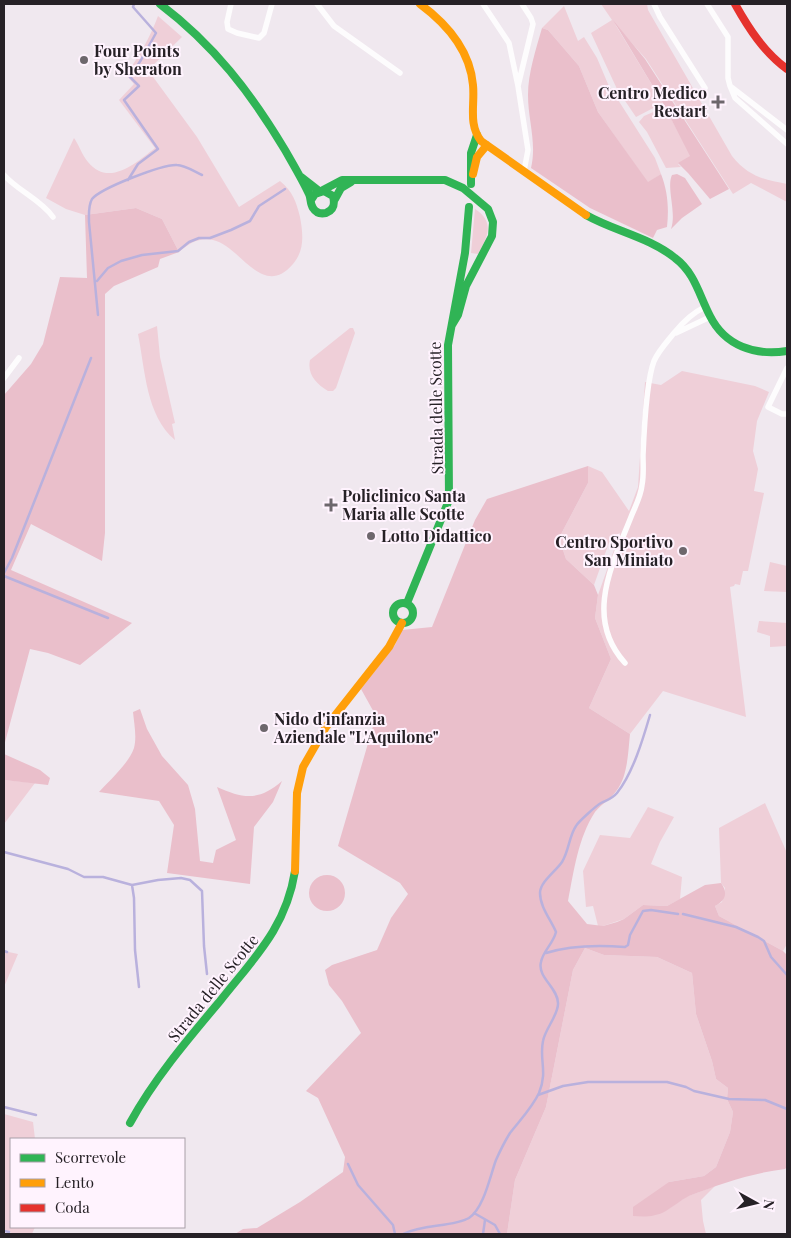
<svg xmlns="http://www.w3.org/2000/svg" width="791" height="1238" font-family="'Playfair Display',serif">
	<style>
		.green { fill: #efcfd8 }
		.forest { fill: #eabfcb }
		.lines { fill: none; stroke-linecap: round; stroke-linejoin: round }
		.stream { stroke: #b9b1dd; stroke-width: 2.5 }
		.street { stroke: #fdfcfd; stroke-width: 5.5 }
		.fast { stroke: #30b455; stroke-width: 8 }
		.slow { stroke: #ff9f0a; stroke-width: 8 }
		.jam { stroke: #e5322d; stroke-width: 8 }
		.poi-dot { fill: #6d676c; stroke: #fff3fe; stroke-width: 2 }
		.labels { text-anchor: middle; stroke-width: 4; stroke-linejoin: round; paint-order: stroke }
		.poi-label { font-size: 16px; font-weight: bold; fill: #262126; stroke: #fff3fe; text-anchor: start }
		.street-label { font-size: 16px; fill: #262126; stroke: #fff3fe }
	</style>
	<rect width="100%" height="100%" fill="#f0e8ef"/>
	<path class="green" d="M601 4H647L648 10 732 156C749 177 763 179 787 184V202L751 183 733 194 646 59 615 24 663 103 636 117 617 89 591 33 612 20Z
		M564 6 578 41 584 37 597 58 608 84 655 158 661 174 648 183 598 112 579 66 548 30 542 28Z
		M158 16 182 37 148 70 197 137 239 207 280 181C293 192 296 201 300 217 303 233 305 250 293 264 262 300 241 246 213 240 200 237 189 243 179 252L162 219 136 208 85 215 66 209 46 198 74 138C79 145 82 155 88 162 109 188 137 162 155 148L119 100 134 84 126 75C139 56 150 38 158 16Z
		M665 107 691 156 678 164 681 167 666 168 647 132 639 122 644 116Z
		M475 209C495 222 488 236 478 254L471 253Z
		M157 326 160 357 175 423 172 424 175 440C146 416 145 369 138 334Z
		M350 328H353L355 333 336 388 333 391H328C316 384 307 374 310 360Z
		M682 371 755 386 769 392 757 421 753 451 758 469 754 491 764 493 748 571H743L740 585 735 584 734 586 730 587 746 717 663 691 630 734 589 708 611 659 595 618 598 595 620 533 611 537 594 585 566 559 559 538 588 483V466L602 472 629 511 638 487 645 382 661 385Z
		M770 562 787 566V592L764 591Z
		M759 621 787 623V646L770 647V636L757 632Z
		M4 780 35 783 4 824Z
		M765 803 787 853V944L783 951 719 916 715 906 722 902 725 888 721 883 719 828Z
		M648 807 674 817 660 842 651 864 682 877 680 899 667 906 643 905 624 919 603 926H598L593 906 586 907 583 871 600 835 630 838Z
		M585 948 604 955 657 957 692 973 696 1014 712 1061 716 1079 728 1088 727 1099 733 1112 730 1132 716 1167 704 1176 669 1182 665 1211 686 1197 715 1186 701 1200 703 1221 706 1234H507L515 1180 546 1107 573 970Z
		M4 951 18 954 4 987Z
		M4 1114 33 1122 35 1139H11V1227H35L32 1234H16L4 1231Z"/>
	<path class="forest" d="M613 20 645 59 729 189 710 199 688 173 678 163 690 156 663 103Z
		M542 28 548 30 579 66 598 112 648 182 661 174C668 192 669 209 667 227L657 230 653 238 590 208 531 168C537 143 528 120 528 95 528 73 536 49 542 28Z
		M677 174 685 178 702 204 682 218 671 229C677 212 666 188 672 175Z
		M136 208 162 219 179 252 160 259 158 267 114 286 105 294V533L102 561 31 524 11 570 132 623 80 665 48 653 30 649 4 746V395L31 364 43 344 60 277 87 278 85 215Z
		M588 466V483L559 538 566 559 594 585 598 595 595 618 611 659 589 708 630 734C628 752 628 775 617 790 611 799 601 804 595 812 578 838 574 871 568 901L587 924 603 926 617 922 624 919 643 905 667 906 705 885 721 883C728 893 726 900 715 906L719 916 783 951 787 955V1167L785 1169C751 1173 720 1184 689 1196 681 1200 674 1206 666 1211 655 1217 645 1217 633 1216V1207L669 1182 704 1176 716 1167 730 1132 733 1112 727 1099 728 1088 716 1079 712 1061 696 1014 692 973 657 957 604 955 585 948 573 970 546 1107 515 1180 507 1234H235L243 1229 257 1228 300 1202 343 1172 345 1157 318 1098 306 1091 361 1033 342 1001 329 985 325 970 332 965 377 950 391 918 408 894 400 883 338 846 376 716 361 689 395 645 402 630 432 627 475 520 487 499Z
		M140 709 147 729 162 756 188 785 195 809 200 861 213 863 216 850 236 840 217 787C244 799 259 801 282 781L273 802 254 827 250 884 167 873 174 825 159 801 99 792C110 780 129 763 134 748 137 737 134 723 133 712Z
		M4 754 40 770 50 778 48 785 4 780Z
		M309 893a18 18 0 1 1 36 0a18 18 0 1 1-36 0Z"/>
	<g class="lines">
		<path class="stream" d="M128 180 138 164 158 149 124 100 139 86 130 77 141 60 156 33 133 7 134 4
			M97 281 108 268 121 261 142 255 178 251 189 242 199 238H210L231 230 250 221 259 206 285 189
			M98 315 89 222C89 215 88 206 92 199 101 188 163 164 177 165 185 165 195 172 202 175
			M4 573 12 558 91 358
			M4 576 108 618
			M4 852 68 869 84 877H103L132 885 158 880 181 878 190 880 202 891 204 946 207 974
			M132 885 134 898 135 950 139 987
			M683 914 736 927 758 937 764 941 771 957 787 975
			M4 951 7 952
			M546 953C571 945 599 945 625 947L628 945 630 935 643 911 651 910 678 914
			M538 1095 563 1086 588 1082H667L686 1087 694 1091 729 1099 765 1100 787 1109
			M4 1107 36 1115
			M348 1164 358 1185 393 1225 395 1234
			M474 1213 495 1225 500 1234
			M4 1231 9 1232
			M403 1234C423 1224 453 1227 469 1218 484 1208 490 1176 496 1160 500 1151 505 1141 510 1133 520 1120 532 1108 539 1093 548 1071 539 1060 543 1041 545 1029 559 1014 558 1003 558 988 537 977 541 962 543 951 553 944 556 932 551 920 540 907 540 893 540 882 556 871 562 862 569 851 569 836 576 826 578 822 597 805 601 803 607 800 612 799 617 793 633 773 643 739 650 715
			M483 1234 485 1220"/>
		<path class="street" d="M231 4 227 22 228 29 237 33 259 38 264 33 272 4
			M317 4 334 26 400 73
			M483 4 509 43 518 86
			M522 4 531 18 533 24 518 86 528 150 524 171
			M654 4 660 17 705 88
			M707 4 728 37V78L730 86
			M787 130 730 86 735 98 787 144
			M4 175C18 191 40 199 53 217
			M676 333 710 317
			M787 368 768 407 782 414H787
			M4 378 19 358
			M625 663C584 618 612 565 631 517 635 507 641 496 642 485 644 475 643 465 643 455 644 431 646 382 654 361 659 350 667 342 674 333 683 322 692 313 705 307"/>
		<path class="fast" d="M160 4C214 45 251 93 285 150 293 164 302 179 309 194 311 198 310 204 313 208 316 213 321 214 326 213 334 210 335 204 333 196L324 191 315 194 311 200
			M301 177 319 191
			M471 184V153L477 135
			M323 190 342 180H445L463 188 488 209 493 222 492 236 466 286 458 315 452 325
			M335 199 341 188 351 182
			M586 215C614 231 649 237 675 258 695 273 699 295 710 316 725 346 755 356 787 351
			M393 613a10 10 0 1 1 20 0a10 10 0 1 1-20 0Z
			M407 603 449 500 448 345 465 253 469 207
			M130 1123C154 1079 188 1039 220 1001 254 958 286 928 295 871"/>
		<path class="slow" d="M420 4C447 24 470 50 473 85 475 105 468 124 481 141L586 215
			M473 174 477 157 487 145
			M295 871 297 793 303 767 326 727 389 647 402 623"/>
		<path class="jam" d="M735 4C749 29 764 52 787 69"/>
	</g>
	<g class="poi-dot">
		<circle cx="84" cy="60" r="5"/>
		<path d="M715.5 94.5h5v5h5v5h-5v5h-5v-5h-5v-5h5z"/>
		<path d="M328.5 497.5h5v5h5v5h-5v5h-5v-5h-5v-5h5z"/>
		<circle cx="371" cy="536" r="5"/>
		<circle cx="683" cy="551" r="5"/>
		<circle cx="264" cy="728" r="5"/>
	</g>
	<g class="labels">
		<g class="poi-label">
			<text x="94" y="57">Four Points<tspan x="94" dy="18">by Sheraton</tspan></text>
			<text x="707" y="99" text-anchor="end">Centro Medico<tspan x="707" dy="18">Restart</tspan></text>
			<text x="342" y="502">Policlinico Santa<tspan x="342" dy="18">Maria alle Scotte</tspan></text>
			<text x="381" y="542">Lotto Didattico</text>
			<text x="673" y="548" text-anchor="end">Centro Sportivo<tspan x="673" dy="18">San Miniato</tspan></text>
			<text x="274" y="725">Nido d'infanzia<tspan x="274" dy="18">Aziendale "L'Aquilone"</tspan></text>
		</g>
		<g class="street-label">
			<text transform="translate(436 408) rotate(-91)" y="6">Strada delle Scotte</text>
			<text transform="translate(213 988) rotate(-51)" y="6">Strada delle Scotte</text>
		</g>
	</g>
	<rect width="791" height="1238" fill="none" stroke="#262126" stroke-width="10"/>
	<rect x="10" y="1138" width="175" height="90" fill="#fff3fe" stroke="#a89fa8"/>
	<rect x="20" y="1154" width="25" height="8" fill="#30b455" stroke="#a89fa8"/>
	<text x="55" y="1163" font-size="15" fill="#262126">Scorrevole</text>
	<rect x="20" y="1179" width="25" height="8" fill="#ff9f0a" stroke="#a89fa8"/>
	<text x="55" y="1188" font-size="15" fill="#262126">Lento</text>
	<rect x="20" y="1204" width="25" height="8" fill="#e5322d" stroke="#a89fa8"/>
	<text x="55" y="1213" font-size="15" fill="#262126">Coda</text>
	<g transform="translate(756 1203) rotate(98)" stroke="#fff3fe" stroke-width="4" paint-order="stroke">
	<path d="M0-4L9 19L0 12L-9 19Z" fill="#262126"/>
	<text y="-8" font-size="14" font-weight="bold" text-anchor="middle" fill="#262126">N</text>
	</g>
</svg>
